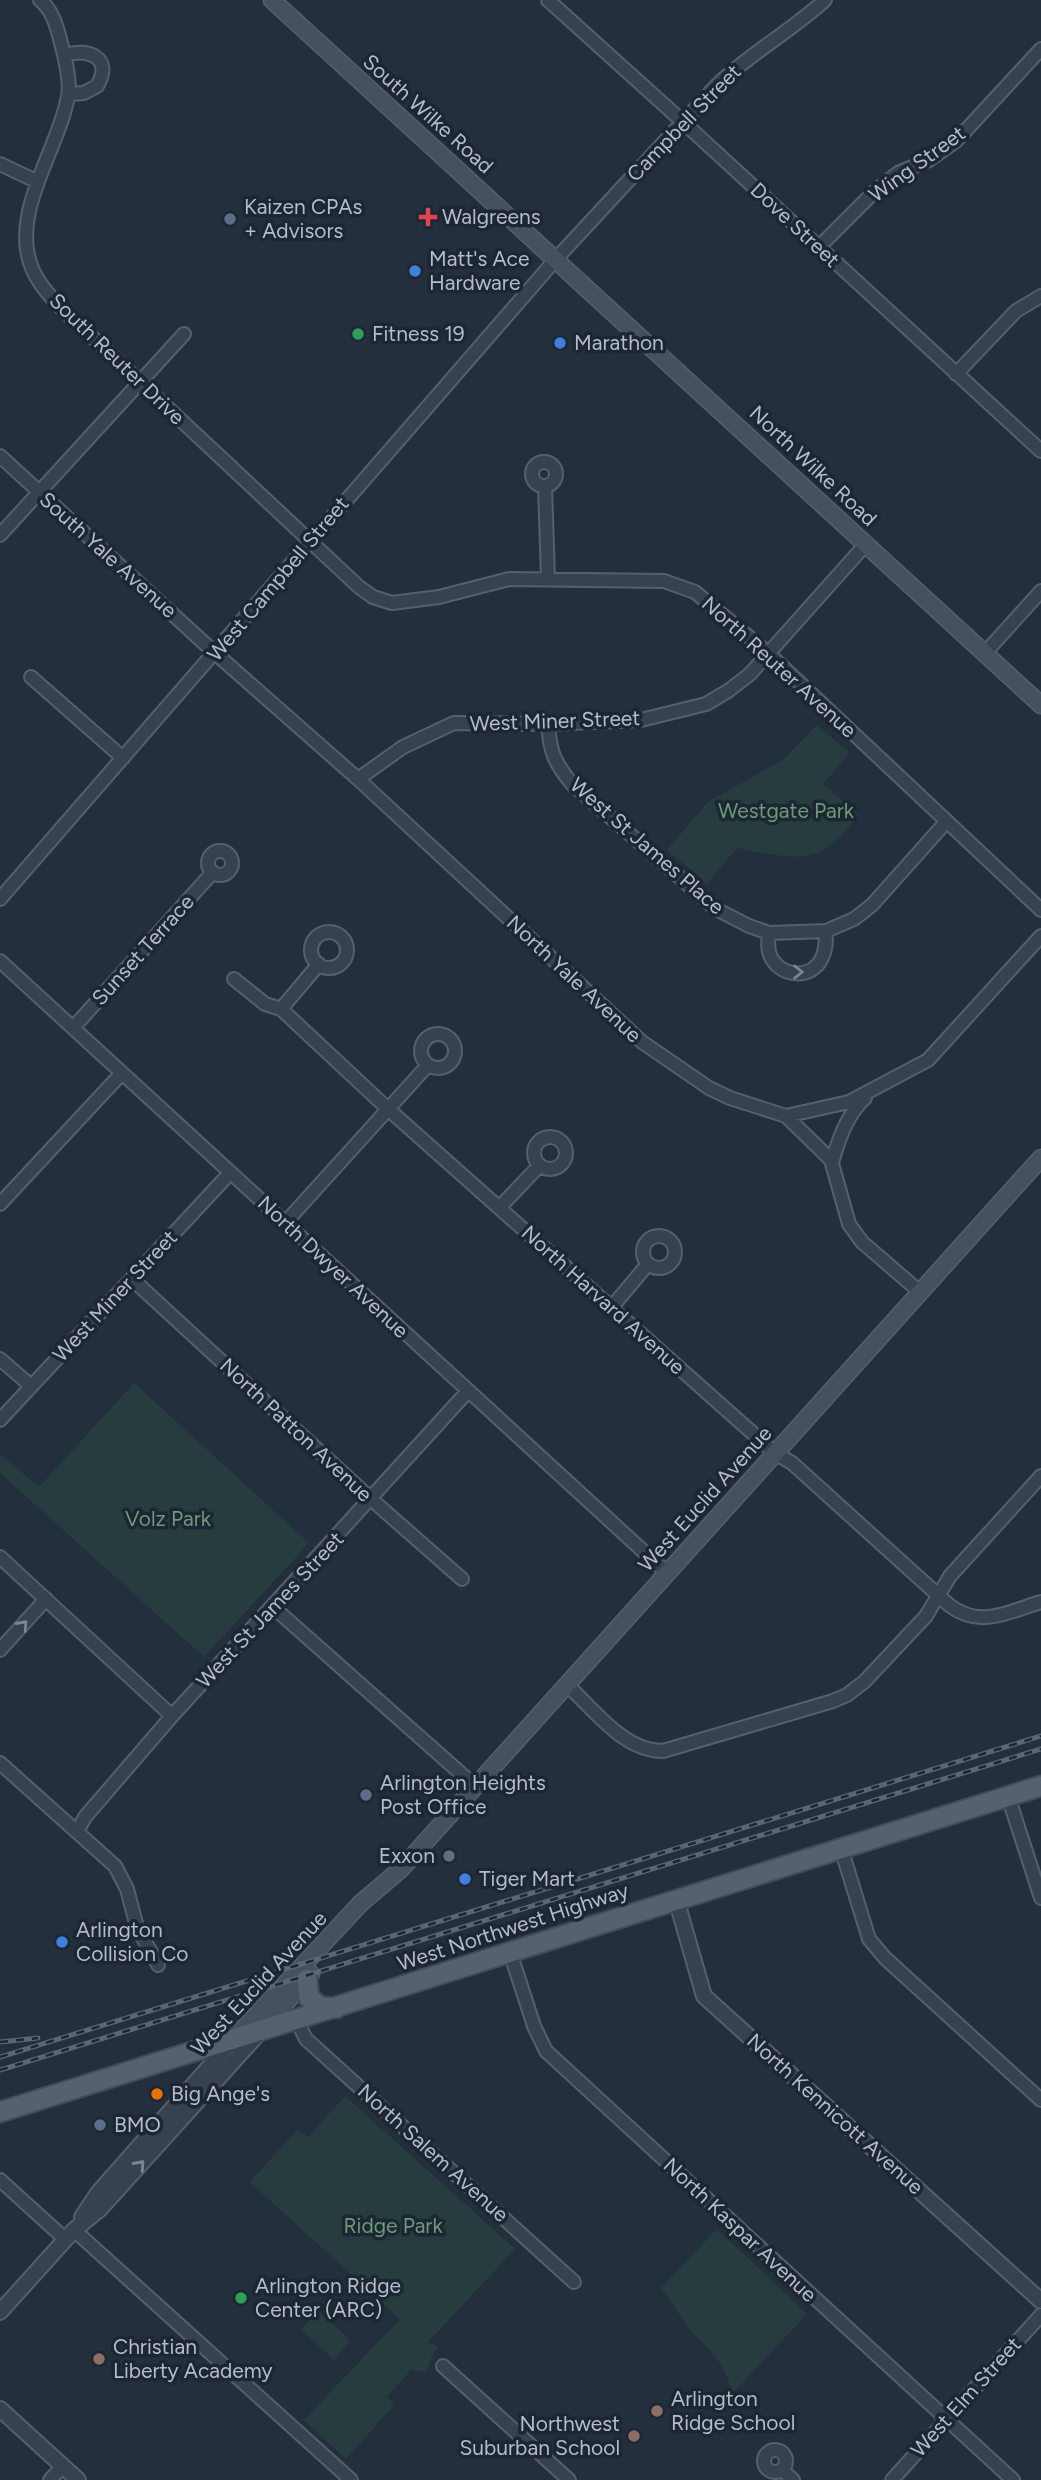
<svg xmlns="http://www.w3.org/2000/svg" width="1041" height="2480" font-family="Figtree,sans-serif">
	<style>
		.park { fill: #263c3f }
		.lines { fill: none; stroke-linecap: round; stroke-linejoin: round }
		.minor-casing { stroke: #565f6c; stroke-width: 16 }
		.tertiary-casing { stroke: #565f6c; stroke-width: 18 }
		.secondary-casing { stroke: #565f6c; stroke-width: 19 }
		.primary-casing { stroke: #414a57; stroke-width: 23 }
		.minor { stroke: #38414e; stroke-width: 12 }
		.tertiary { stroke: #38414e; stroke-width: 14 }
		.secondary { stroke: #465061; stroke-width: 16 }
		.primary { stroke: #56606e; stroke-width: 19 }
		.rail-casing { stroke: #5a6575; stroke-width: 5 }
		.rail { stroke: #1d2633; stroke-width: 2.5; stroke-dasharray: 8; stroke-linecap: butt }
		.oneway { stroke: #7c8592 }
		.health-dot { fill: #e0444e; stroke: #1d2633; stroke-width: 2.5 }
		.service-dot { fill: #5c6f8a; stroke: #1d2633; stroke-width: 2.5 }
		.shop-dot { fill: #3f7fe0; stroke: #1d2633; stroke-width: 2.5 }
		.leisure-dot { fill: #2e9e5b; stroke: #1d2633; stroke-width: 2.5 }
		.food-dot { fill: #e8710a; stroke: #1d2633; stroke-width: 2.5 }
		.education-dot { fill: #8d6e63; stroke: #1d2633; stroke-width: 2.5 }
		.labels { text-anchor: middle; stroke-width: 7; stroke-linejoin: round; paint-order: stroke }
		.street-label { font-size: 21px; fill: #b4bcc9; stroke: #1d2633 }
		.poi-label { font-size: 21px; fill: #b4bcc9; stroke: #1d2633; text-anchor: start }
		.park-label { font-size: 21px; fill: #6b9a76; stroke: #1d2633 }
	</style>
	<rect width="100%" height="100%" fill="#242f3e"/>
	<path class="park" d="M817 725 850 753 823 784 859 815C819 869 797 859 737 848L707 884 667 850 708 802 784 759Z
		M134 1383 309 1543 204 1657 0 1473V1454L39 1487Z
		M345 2096 515 2249 428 2342 439 2346 432 2356 426 2372 411 2370 387 2397 394 2405 346 2459 304 2420 400 2319 250 2182 297 2130 308 2137Z
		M717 2229 807 2314 732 2394C724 2354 704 2350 683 2320 676 2309 670 2299 661 2288Z
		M318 2310 349 2339V2343L334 2360 301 2330Z"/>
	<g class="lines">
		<defs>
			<path id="minor" d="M40 0C53 11 57 27 61 43 65 58 71 81 68 96 59 149 9 213 32 268 38 283 49 295 60 307L359 587 373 597 392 603 439 597 509 579 664 581 695 592 768 653 1041 910
				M548 0 682 121 1041 451
				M64 55C88 48 114 57 97 86L84 93 69 94
				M0 164 38 182
				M819 247 874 192 898 173 929 160 956 141 1041 49
				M956 374 1016 311 1041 296
				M0 456 215 653 358 779 642 1042 709 1088 730 1098 786 1116 831 1160 849 1224 862 1242 920 1292
				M532 474a12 12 0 1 1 24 0a12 12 0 1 1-24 0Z
				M545 486 548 578
				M0 535 184 334
				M985 653 1041 591
				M31 677 123 758
				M548 724C550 752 554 762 572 784L716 909 749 926 769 933 826 931 854 919 872 905 946 822
				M358 779 403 747 454 723 548 724 641 720 706 704 728 691 750 674 866 544
				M208 863a12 12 0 1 1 24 0a12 12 0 1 1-24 0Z
				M0 899 556 259 717 85C751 53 791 31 825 0
				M311 950a18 18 0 1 1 36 0a18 18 0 1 1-36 0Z
				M769 933C768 940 767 948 770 955 779 977 811 981 822 958 826 950 826 941 826 931
				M0 961 667 1573
				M234 979 265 1004 281 1009 388 1109 775 1453 792 1463 949 1605C980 1629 1008 1612 1041 1602
				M281 1009 319 964
				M73 1028 213 872
				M421 1051a17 17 0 1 1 34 0a17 17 0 1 1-34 0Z
				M786 1116 849 1102 928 1060 1041 936
				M534 1153a16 16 0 1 1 32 0a16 16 0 1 1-32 0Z
				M832 1163C838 1140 847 1114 865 1098
				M0 1204 122 1073
				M499 1208 540 1165
				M285 1223 428 1065
				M643 1252a16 16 0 1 1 32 0a16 16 0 1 1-32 0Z
				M132 1279 371 1499 462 1579
				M611 1308 648 1264
				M0 1359 31 1386
				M0 1420 230 1173
				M0 1557 172 1716
				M273 1607 475 1786
				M0 1650 46 1599
				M567 1685C594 1709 623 1751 663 1751L833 1701 847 1695 865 1681 926 1616 950 1576 1041 1476
				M0 1763 115 1866 127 1889 137 1927 158 1965
				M1008 1796 1041 1898
				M77 1832 85 1817 172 1716 468 1391
				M841 1848 869 1939 885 1958 1041 2100
				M510 1952 534 2026 546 2051 1013 2480
				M297 2021 306 2039 574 2282
				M0 2180 65 2239
				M74 2230 351 2480
				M443 2366 569 2480
				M764 2461a11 11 0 1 1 22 0a11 11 0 1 1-22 0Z
				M782 2470 793 2480
				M50 2480 63 2466
				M892 2480 1041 2315"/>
			<path id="tertiary" d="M676 1899 704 1996 1041 2301
				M82 2217 98 2193 233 2040
				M0 2312 74 2230 100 2209 260 2032
				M0 2409 78 2480"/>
			<path id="secondary" d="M272 0 1041 705
				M261 2031 311 1974
				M235 2038 361 1903 401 1869 1041 1158"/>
			<path id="primary" d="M307 1979 309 1998 321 2007 336 2008
				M0 2112 1041 1786"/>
		</defs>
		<use href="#minor" class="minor-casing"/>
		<use href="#tertiary" class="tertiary-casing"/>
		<use href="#secondary" class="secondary-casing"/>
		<use href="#primary" class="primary-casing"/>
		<use href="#minor" class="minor"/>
		<use href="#tertiary" class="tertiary"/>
		<use href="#secondary" class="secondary"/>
		<use href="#primary" class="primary"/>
		<defs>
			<path id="rail" d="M0 2042 38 2038
				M0 2057 1041 1736
				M0 2070 1041 1749"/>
		</defs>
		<use href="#rail" class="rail-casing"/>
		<use href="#rail" class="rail"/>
	</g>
	<defs><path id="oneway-chevron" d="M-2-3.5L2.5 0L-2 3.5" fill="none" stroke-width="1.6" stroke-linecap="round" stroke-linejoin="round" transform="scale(1.75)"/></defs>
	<g class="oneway">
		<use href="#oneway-chevron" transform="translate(798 972)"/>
		<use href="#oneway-chevron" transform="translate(23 1625) rotate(-48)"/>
		<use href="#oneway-chevron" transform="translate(140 2165) rotate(-48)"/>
	</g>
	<path class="health-dot" d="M424.5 206.5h7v7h7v7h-7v7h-7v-7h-7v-7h7z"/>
	<g class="service-dot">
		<circle cx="230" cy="219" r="7"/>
		<circle cx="366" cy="1795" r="7"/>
		<circle cx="449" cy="1856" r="7"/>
		<circle cx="100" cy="2125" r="7"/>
	</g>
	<g class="shop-dot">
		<circle cx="415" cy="271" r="7"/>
		<circle cx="560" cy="343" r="7"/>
		<circle cx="465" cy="1879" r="7"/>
		<circle cx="62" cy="1942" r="7"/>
	</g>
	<g class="leisure-dot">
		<circle cx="358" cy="334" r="7"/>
		<circle cx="241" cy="2298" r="7"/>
	</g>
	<circle class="food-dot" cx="157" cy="2094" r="7"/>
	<g class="education-dot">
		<circle cx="99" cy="2359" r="7"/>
		<circle cx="657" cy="2411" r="7"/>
		<circle cx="634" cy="2436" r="7"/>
	</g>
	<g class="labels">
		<g class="street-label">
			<text transform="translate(428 114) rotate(42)" y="7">South Wilke Road</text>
			<text transform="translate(684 123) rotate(-46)" y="7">Campbell Street</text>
			<text transform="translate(917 164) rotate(-36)" y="7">Wing Street</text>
			<text transform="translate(795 225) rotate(43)" y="7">Dove Street</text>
			<text transform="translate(117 359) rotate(44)" y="7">South Reuter Drive</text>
			<text transform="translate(813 466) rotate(43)" y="7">North Wilke Road</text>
			<text transform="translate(108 555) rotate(42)" y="7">South Yale Avenue</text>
			<text transform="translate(278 579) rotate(-50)" y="7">West Campbell Street</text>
			<text transform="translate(779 667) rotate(42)" y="7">North Reuter Avenue</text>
			<text transform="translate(555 721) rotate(-2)" y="7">West Miner Street</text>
			<text transform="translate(647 846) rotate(41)" y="7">West St James Place</text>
			<text transform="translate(143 950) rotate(-48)" y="7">Sunset Terrace</text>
			<text transform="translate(574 979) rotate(43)" y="7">North Yale Avenue</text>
			<text transform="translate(333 1267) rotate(43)" y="7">North Dwyer Avenue</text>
			<text transform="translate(115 1296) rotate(-47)" y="7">West Miner Street</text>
			<text transform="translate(603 1300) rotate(42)" y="7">North Harvard Avenue</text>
			<text transform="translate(296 1430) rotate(43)" y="7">North Patton Avenue</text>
			<text transform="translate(705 1499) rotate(-48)" y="7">West Euclid Avenue</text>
			<text transform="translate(270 1610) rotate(-47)" y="7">West St James Street</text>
			<text transform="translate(513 1927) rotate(-18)" y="7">West Northwest Highway</text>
			<text transform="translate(259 1983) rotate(-47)" y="7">West Euclid Avenue</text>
			<text transform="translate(835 2114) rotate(42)" y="7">North Kennicott Avenue</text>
			<text transform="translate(433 2153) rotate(42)" y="7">North Salem Avenue</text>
			<text transform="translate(740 2230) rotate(43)" y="7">North Kaspar Avenue</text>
			<text transform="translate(966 2397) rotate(-48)" y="7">West Elm Street</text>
		</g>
		<g class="poi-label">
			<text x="244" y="214">Kaizen CPAs<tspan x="244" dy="24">+ Advisors</tspan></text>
			<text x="442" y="224">Walgreens</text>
			<text x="429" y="266">Matt's Ace<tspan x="429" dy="24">Hardware</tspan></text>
			<text x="372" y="341">Fitness 19</text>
			<text x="574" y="350">Marathon</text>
			<text x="380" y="1790">Arlington Heights<tspan x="380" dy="24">Post Office</tspan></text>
			<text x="435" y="1863" text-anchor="end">Exxon</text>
			<text x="479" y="1886">Tiger Mart</text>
			<text x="76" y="1937">Arlington<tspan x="76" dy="24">Collision Co</tspan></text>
			<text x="171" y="2101">Big Ange's</text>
			<text x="114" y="2132">BMO</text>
			<text x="255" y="2293">Arlington Ridge<tspan x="255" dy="24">Center (ARC)</tspan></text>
			<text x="113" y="2354">Christian<tspan x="113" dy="24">Liberty Academy</tspan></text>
			<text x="671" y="2406">Arlington<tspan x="671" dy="24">Ridge School</tspan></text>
			<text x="620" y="2431" text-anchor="end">Northwest<tspan x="620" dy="24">Suburban School</tspan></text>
		</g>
		<g class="park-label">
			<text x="786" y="818">Westgate Park</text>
			<text x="168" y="1526">Volz Park</text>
			<text x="393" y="2233">Ridge Park</text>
		</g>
	</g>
</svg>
